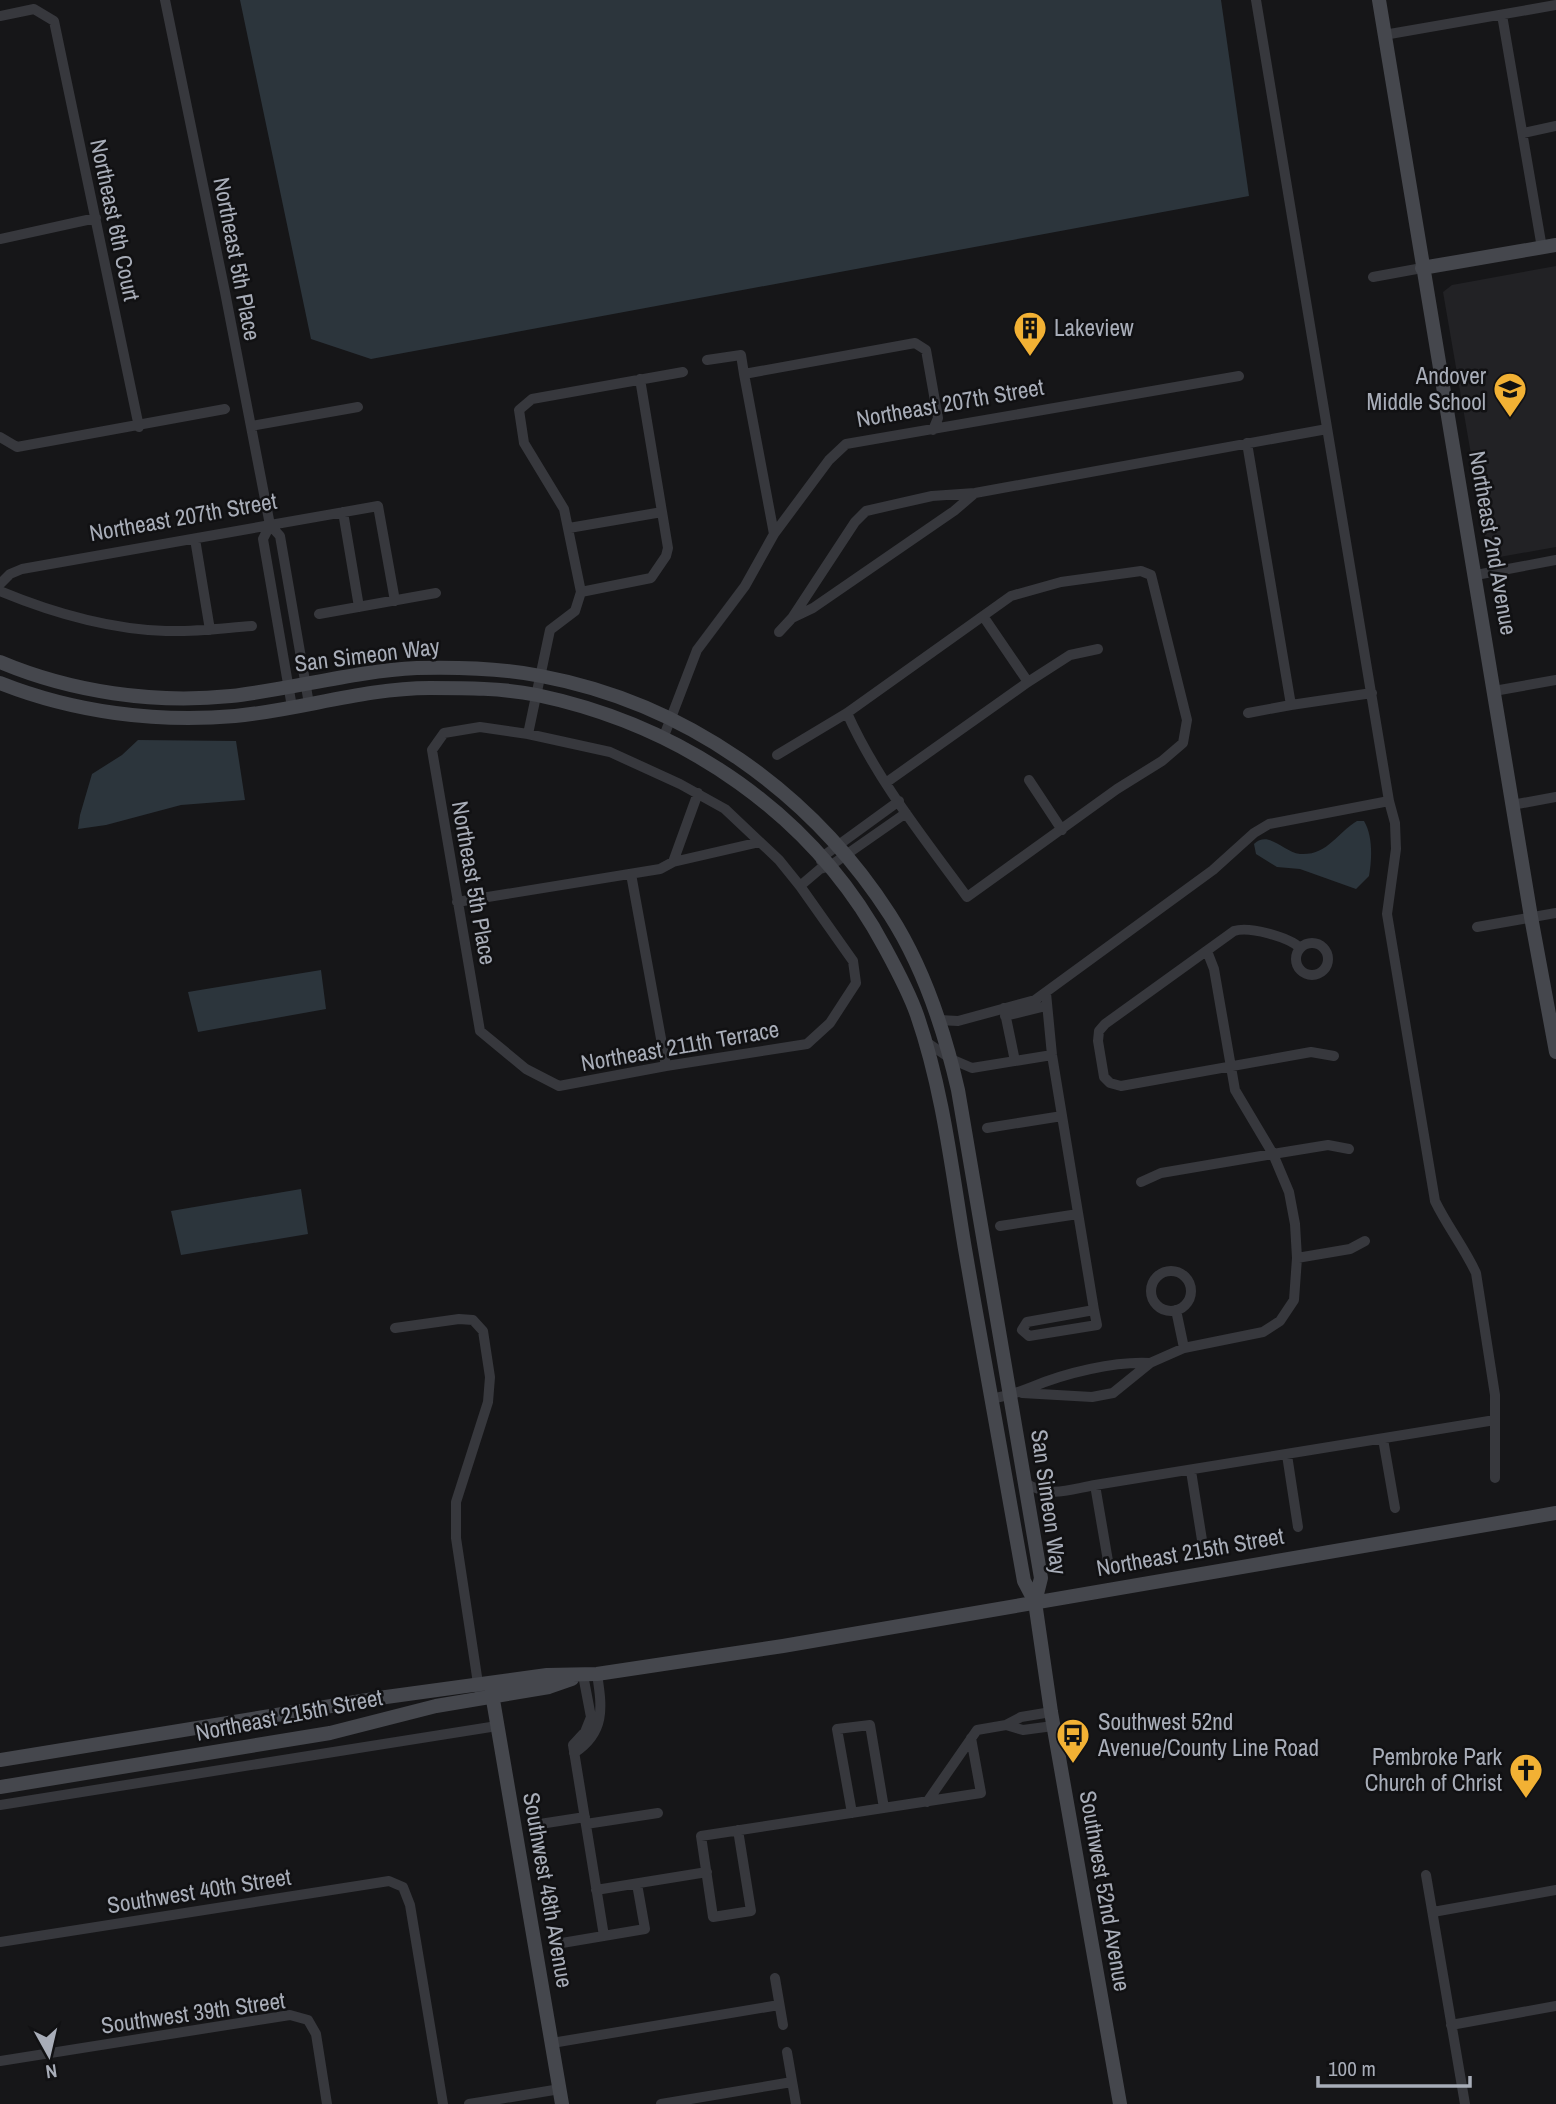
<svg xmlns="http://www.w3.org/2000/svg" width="1556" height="2104" font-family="'Archivo Narrow',sans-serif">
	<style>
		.built { fill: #222225 }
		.water { fill: #2c353c }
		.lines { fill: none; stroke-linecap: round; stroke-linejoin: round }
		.street { stroke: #37383d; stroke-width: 10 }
		.secondary { stroke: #45474d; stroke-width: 14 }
		.labels { text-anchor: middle; stroke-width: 5; stroke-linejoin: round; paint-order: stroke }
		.street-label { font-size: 23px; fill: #a8adb8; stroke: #111113 }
		.poi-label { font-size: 23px; fill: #a8adb8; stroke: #111113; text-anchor: start }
	</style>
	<rect width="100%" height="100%" fill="#161618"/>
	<path class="built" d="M1556 266V547L1494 558 1488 553 1443 292 1452 285Z"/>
	<path class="water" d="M240 0H1221L1249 196 371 359 311 339Z
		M138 740 236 741 245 800 181 805 106 825 78 829 80 815 92 774 122 755Z
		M1357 821H1364C1373 836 1372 859 1369 876L1356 889 1300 869 1277 867 1256 854 1254 844C1269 830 1283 852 1300 854 1327 856 1337 833 1357 821Z
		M321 970 326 1009 198 1032 188 992Z
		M301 1189 308 1234 181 1255 171 1211Z"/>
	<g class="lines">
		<path class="street" d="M165 0 225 292 270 525 280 536 309 704
			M1502 15 1542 248
			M0 16 34 9 54 21 139 427
			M1384 35 1556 5
			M1523 133 1556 126
			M0 239 96 218
			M1373 277 1422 268
			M707 360 741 355 744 374
			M251 426 358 407
			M0 437 17 447 225 409
			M1247 443 1291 705 1372 693
			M343 512 359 607
			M270 525 263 539 292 707
			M569 528 662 512
			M774 534 744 374 915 343 926 350 938 418 933 430
			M195 539 210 630
			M1476 575 1556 560
			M0 584 10 574 22 569 378 506 395 601
			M0 591C53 613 109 629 166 631 195 632 224 628 252 626
			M581 592 651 578 666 556 668 548 640 379
			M319 614 436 593
			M983 616 1028 682
			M792 618 813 608 954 511 975 493
			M779 632 792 618 855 522 866 511 932 496 975 493 1327 429
			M1494 691 1556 680
			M1248 713 1291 705
			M480 727 528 734 610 752 680 784 725 809 779 860 800 886 853 961 856 983 830 1023 807 1044 666 1066 559 1086 526 1069 480 1031 432 750 444 733Z
			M528 734 550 630 575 611 581 592 564 509 524 443 519 410 532 399 683 372
			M664 736 697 650 745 586 774 534 829 460 846 444 1239 376
			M777 755 847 713 1011 596 1061 582 1141 571 1151 575 1187 720 1183 743 1162 761 1117 789 967 897C924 838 877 780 847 713
			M1029 780 1062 830
			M887 782 1028 682 1070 655 1098 649
			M1389 801 1395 823 1396 849 1387 914 1435 1201C1447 1226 1464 1247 1476 1273L1495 1395V1478
			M1512 805 1556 797
			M821 861 822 857 899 801
			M673 862 698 793
			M631 874 666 1066
			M800 886 820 869 830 866 906 813
			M457 902 660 869 673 862 760 842
			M1477 927 1556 913
			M1296 959a16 16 0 1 1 32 0a16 16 0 1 1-32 0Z
			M1300 948C1289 937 1249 926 1234 931L1105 1024 1099 1031 1098 1041 1104 1077 1110 1083 1121 1086 1311 1052 1334 1056
			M1046 993 1052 1055 1094 1310 1097 1325 1029 1336 1022 1330 1027 1322 1094 1310
			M1004 1008 1015 1061
			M1005 1016 1046 1006
			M939 1020 958 1021 1035 1000 1213 870 1254 833 1269 824 1389 801 1256 0
			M925 1041 951 1059 972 1068 1052 1055
			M987 1128 1062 1116
			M1141 1182 1161 1173 1273 1154 1328 1145 1349 1149
			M1000 1226 1078 1214
			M1297 1258 1350 1249 1365 1241
			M1151 1291a20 20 0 1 1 40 0a20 20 0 1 1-40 0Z
			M1176 1310 1184 1348
			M395 1328 459 1319 473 1320 483 1331 490 1377 488 1402 456 1502V1538L479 1690
			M1022 1393 1092 1397 1113 1393 1150 1363 1184 1348 1263 1332 1280 1321 1294 1300 1297 1258 1295 1224 1289 1192 1273 1154 1235 1090 1214 969 1207 951
			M991 1399C1008 1396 1017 1393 1032 1387 1065 1373 1115 1361 1150 1363
			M1383 1439 1395 1508
			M1287 1455 1298 1527
			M1191 1471 1202 1540
			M1025 1483C1051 1498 1067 1490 1095 1485
			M1108 1561 1095 1485 1495 1420
			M583 1675 591 1717 585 1732 573 1745 604 1936
			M1006 1725 1023 1730 1053 1726
			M574 1753C606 1732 602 1707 597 1674
			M927 1802 977 1730 1006 1725 1021 1717 1051 1712
			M0 1805 497 1726
			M852 1813 837 1729 870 1725 884 1808
			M540 1824 585 1817
			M586 1824 658 1813
			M738 1830 751 1911 713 1917 701 1836 981 1793 971 1738
			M1426 1875 1465 2104
			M596 1890 707 1872
			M1433 1912 1556 1890
			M0 1942 389 1881 403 1887 410 1905 443 2104
			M562 1943 645 1929 637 1884
			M775 1978 783 2025
			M1451 2025 1556 2006
			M552 2043 779 2005
			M787 2052 796 2104
			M0 2061 290 2015 308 2020 316 2034 327 2104
			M469 2104 560 2089
			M661 2104 792 2082"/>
		<path class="secondary" d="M1379 0 1531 917 1556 1052
			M1422 268 1556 245
			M0 662C71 692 154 704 231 696 293 689 355 671 417 668 458 667 501 668 541 676 685 703 811 792 890 915 924 968 944 1029 958 1090L1041 1578 1035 1602
			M0 683C73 712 156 723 235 716 300 710 364 688 430 688 466 688 502 688 537 695 684 726 814 815 885 948 897 970 909 992 917 1015 943 1090 952 1171 965 1249 984 1360 1004 1471 1024 1581L1035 1602 1051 1712 1120 2104
			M491 1688 562 2104
			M0 1760 386 1697 547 1675 597 1674 783 1646 1556 1513
			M0 1787 330 1733 436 1706 549 1687 572 1679"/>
	</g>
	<defs>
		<symbol id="building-pin" viewBox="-11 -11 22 30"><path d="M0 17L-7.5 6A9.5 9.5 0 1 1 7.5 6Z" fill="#f2b134" stroke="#111113"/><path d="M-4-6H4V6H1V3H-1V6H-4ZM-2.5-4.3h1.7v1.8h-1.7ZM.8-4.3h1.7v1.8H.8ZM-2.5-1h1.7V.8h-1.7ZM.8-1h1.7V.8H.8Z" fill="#111"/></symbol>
		<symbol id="school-pin" viewBox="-11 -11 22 30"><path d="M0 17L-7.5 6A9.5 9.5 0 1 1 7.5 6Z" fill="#f2b134" stroke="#111113"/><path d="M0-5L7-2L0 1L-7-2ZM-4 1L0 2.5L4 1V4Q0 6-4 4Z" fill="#111"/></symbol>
		<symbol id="bus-pin" viewBox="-11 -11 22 30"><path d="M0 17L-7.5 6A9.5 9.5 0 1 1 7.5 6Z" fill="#f2b134" stroke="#111113"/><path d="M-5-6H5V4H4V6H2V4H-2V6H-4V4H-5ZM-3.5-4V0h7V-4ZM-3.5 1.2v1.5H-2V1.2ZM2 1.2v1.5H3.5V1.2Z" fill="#111"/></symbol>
		<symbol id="church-pin" viewBox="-11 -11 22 30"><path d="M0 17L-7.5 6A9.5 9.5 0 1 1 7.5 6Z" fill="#f2b134" stroke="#111113"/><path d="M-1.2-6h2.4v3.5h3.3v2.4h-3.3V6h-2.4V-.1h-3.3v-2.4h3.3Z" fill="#111"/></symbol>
	</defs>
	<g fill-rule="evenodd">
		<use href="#building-pin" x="1011" y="309" width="38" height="52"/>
		<use href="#school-pin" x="1491" y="370" width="38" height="52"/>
		<use href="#bus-pin" x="1054" y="1716" width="38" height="52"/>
		<use href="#church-pin" x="1507" y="1751" width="38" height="52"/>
	</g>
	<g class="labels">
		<g class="street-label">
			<text transform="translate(115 220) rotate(78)" y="8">Northeast 6th Court</text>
			<text transform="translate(237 259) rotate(79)" y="8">Northeast 5th Place</text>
			<text transform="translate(950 403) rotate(-10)" y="8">Northeast 207th Street</text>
			<text transform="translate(183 517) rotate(-10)" y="8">Northeast 207th Street</text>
			<text transform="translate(1493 543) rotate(80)" y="8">Northeast 2nd Avenue</text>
			<text transform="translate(367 655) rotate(-7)" y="8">San Simeon Way</text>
			<text transform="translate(474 883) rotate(80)" y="8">Northeast 5th Place</text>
			<text transform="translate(680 1046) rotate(-10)" y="8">Northeast 211th Terrace</text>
			<text transform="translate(1049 1502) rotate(82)" y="8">San Simeon Way</text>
			<text transform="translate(1190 1552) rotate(-10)" y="8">Northeast 215th Street</text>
			<text transform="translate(289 1715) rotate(-11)" y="8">Northeast 215th Street</text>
			<text transform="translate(548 1890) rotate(80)" y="8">Southwest 48th Avenue</text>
			<text transform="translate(199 1891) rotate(-9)" y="8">Southwest 40th Street</text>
			<text transform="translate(1105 1891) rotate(80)" y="8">Southwest 52nd Avenue</text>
			<text transform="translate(193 2013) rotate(-8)" y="8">Southwest 39th Street</text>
		</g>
		<g class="poi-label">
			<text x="1054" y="336">Lakeview</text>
			<text x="1486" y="384" text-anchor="end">Andover<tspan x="1486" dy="26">Middle School</tspan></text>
			<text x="1098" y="1730">Southwest 52nd<tspan x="1098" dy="26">Avenue/County Line Road</tspan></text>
			<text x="1502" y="1765" text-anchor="end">Pembroke Park<tspan x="1502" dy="26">Church of Christ</tspan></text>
		</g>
	</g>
	<g transform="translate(49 2055) rotate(172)" stroke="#111113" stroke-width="5" paint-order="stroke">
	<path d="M0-5L12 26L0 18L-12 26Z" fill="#a8adb8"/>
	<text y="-10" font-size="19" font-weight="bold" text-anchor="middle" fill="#a8adb8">N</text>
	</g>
	<path d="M1318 2076v10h152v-10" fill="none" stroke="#a8adb8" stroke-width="3.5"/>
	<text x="1328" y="2076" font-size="21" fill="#a8adb8" stroke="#111113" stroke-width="5" paint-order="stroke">100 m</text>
</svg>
